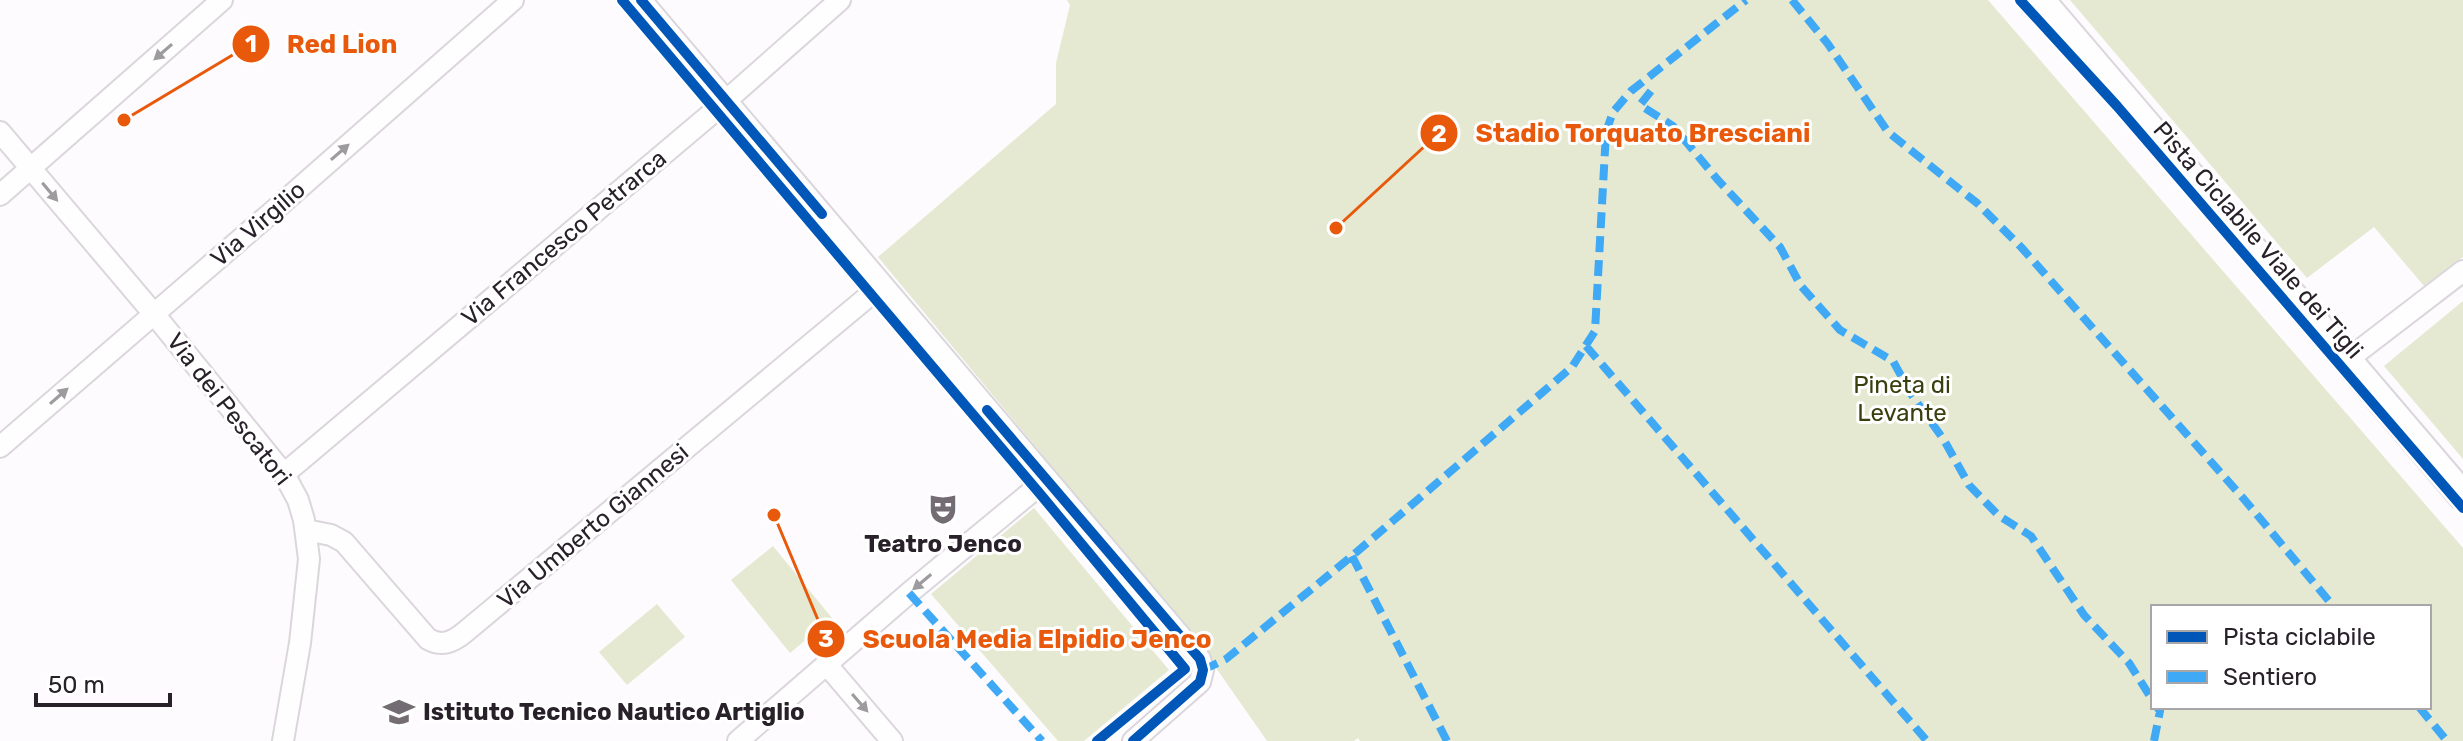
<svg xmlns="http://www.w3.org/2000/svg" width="2463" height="741" font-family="Rubik,sans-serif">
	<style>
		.green { fill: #e5e9d1; fill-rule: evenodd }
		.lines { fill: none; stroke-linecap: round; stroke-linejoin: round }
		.street-casing { stroke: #dbd6dc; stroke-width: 24 }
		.secondary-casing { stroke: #dbd6dc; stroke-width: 32 }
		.street { stroke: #fffeff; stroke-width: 20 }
		.secondary { stroke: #fffeff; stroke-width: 28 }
		.quiet { stroke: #3fa9f5; stroke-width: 8; stroke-dasharray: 16 8; stroke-linecap: butt }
		.cycleway-casing { stroke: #fff; stroke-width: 15 }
		.cycleway { stroke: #0057b8; stroke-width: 10 }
		.oneway { fill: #9e9b9f }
		.labels { text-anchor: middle; stroke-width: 6; stroke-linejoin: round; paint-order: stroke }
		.street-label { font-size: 24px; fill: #282129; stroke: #fff }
		.park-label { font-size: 24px; fill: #393f0e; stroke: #fff }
		.poi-label { font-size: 24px; font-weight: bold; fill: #282129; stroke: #fff }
		.leader { fill: none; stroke: #e8590c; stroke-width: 3 }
		.callout-dot { fill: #e8590c; stroke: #fff; stroke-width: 3 }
		.mark-label { font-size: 24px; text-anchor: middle; font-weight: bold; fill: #fff }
		.callout-label { font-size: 26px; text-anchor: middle; font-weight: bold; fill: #e8590c; stroke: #fff; stroke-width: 6; stroke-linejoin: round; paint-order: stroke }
	</style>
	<rect width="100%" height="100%" fill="#fdfbfd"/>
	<path class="green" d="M1067 0H1988L2463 548V741H1360L1358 738 1354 741H1267L1198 642 878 257 1056 104V63L1070 5ZM2153 607H2429V707H2153Z
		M2070 0H2463V257L2424 286 2374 227 2307 278Z
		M2463 301V459L2384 366Z
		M1034 508 1169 670 1084 741H1058L931 594Z
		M773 546 832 618 790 653 731 580Z
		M657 604 685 637 627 685 599 652Z"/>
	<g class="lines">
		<defs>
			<path id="street" d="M641 0 1200 659 1203 670 1200 682 1133 741
				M0 132 154 314 284 474 298 500 304 520 309 559 300 643 283 741
				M0 195 222 0
				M2347 360 2463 271
				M0 447 271 213 513 0
				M284 474 711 114 840 0
				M306 530 331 535 344 542 428 639C442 647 453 642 465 632L882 285
				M827 665 892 741
				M738 741 909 593 1047 479"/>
			<path id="secondary" d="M2040 0 2463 496"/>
		</defs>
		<use href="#street" class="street-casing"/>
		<use href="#secondary" class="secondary-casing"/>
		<use href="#street" class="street"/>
		<use href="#secondary" class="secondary"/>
		<path class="quiet" d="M1792 0 1828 44 1888 132 1977 203 2021 247 2243 498 2334 607
			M1651 91 1640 105 1673 126 1717 179 1780 247 1801 286 1840 330 1893 361 1911 394 1944 440 1969 485 1998 515 2031 536 2084 615 2129 663 2153 701
			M1586 346 1927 741
			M1352 556 1447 741
			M909 593 1042 741
			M1203 670 1226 659 1352 556 1572 367 1595 331 1606 132 1613 112 1631 91 1746 0
			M2419 707 2447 741
			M2154 741 2160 711 2157 707"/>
		<defs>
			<path id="cycleway" d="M622 0 1041 495 1185 669 1097 741
				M641 0 822 214
				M2020 0 2117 106 2463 508
				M987 410 1200 659 1203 670 1200 682 1133 741"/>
		</defs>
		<use href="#cycleway" class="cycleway-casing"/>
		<use href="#cycleway" class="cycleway"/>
	</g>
	<defs><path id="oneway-solid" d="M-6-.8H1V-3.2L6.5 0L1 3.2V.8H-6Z" transform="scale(2)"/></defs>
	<g class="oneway">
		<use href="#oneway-solid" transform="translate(163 52) rotate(139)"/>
		<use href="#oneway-solid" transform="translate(340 152) rotate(-41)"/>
		<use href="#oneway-solid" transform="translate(50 192) rotate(50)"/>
		<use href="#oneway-solid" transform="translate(59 396) rotate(-41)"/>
		<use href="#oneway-solid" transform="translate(922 582) rotate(140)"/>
		<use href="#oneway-solid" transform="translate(860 703) rotate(49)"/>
	</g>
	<defs>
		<symbol id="theatre-bare" viewBox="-9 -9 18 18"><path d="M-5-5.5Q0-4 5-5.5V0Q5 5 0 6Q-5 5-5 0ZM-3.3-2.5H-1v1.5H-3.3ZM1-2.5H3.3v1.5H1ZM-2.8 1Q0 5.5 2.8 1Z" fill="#736d73" stroke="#fff" stroke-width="2.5" paint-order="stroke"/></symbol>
		<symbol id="school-bare" viewBox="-9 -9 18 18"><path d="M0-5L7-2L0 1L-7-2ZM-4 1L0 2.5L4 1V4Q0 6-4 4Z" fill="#736d73" stroke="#fff" stroke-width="2.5" paint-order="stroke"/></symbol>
	</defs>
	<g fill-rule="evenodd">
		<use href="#theatre-bare" x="921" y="487" width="44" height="44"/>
		<use href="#school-bare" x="377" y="690" width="44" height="44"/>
	</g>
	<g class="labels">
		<g class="street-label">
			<text transform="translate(258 224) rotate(-41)" y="8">Via Virgilio</text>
			<text transform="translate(564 238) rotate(-40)" y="8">Via Francesco Petrarca</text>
			<text transform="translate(2258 240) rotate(49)" y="8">Pista Ciclabile Viale dei Tigli</text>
			<text transform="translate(229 409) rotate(52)" y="8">Via dei Pescatori</text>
			<text transform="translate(593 526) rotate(-40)" y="8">Via Umberto Giannesi</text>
		</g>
		<g class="park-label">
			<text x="1902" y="393">Pineta di<tspan x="1902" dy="28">Levante</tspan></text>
		</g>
		<g class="poi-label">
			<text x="943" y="552">Teatro Jenco</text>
			<text x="423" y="720" text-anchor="start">Istituto Tecnico Nautico Artiglio</text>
		</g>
	</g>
	<path class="leader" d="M124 120L251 44M1336 228L1439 133M774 515L826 639"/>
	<g class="callout-dot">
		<circle cx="124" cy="120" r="8"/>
		<circle cx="1336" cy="228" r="8"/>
		<circle cx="774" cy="515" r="8"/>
		<circle cx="251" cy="44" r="20"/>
		<circle cx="1439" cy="133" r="20"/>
		<circle cx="826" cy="639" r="20"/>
	</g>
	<g class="mark-label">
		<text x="251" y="52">1</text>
		<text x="1439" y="142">2</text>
		<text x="826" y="647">3</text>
	</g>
	<g class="callout-label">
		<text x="342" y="53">Red Lion</text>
		<text x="1643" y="142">Stadio Torquato Bresciani</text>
		<text x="1037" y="648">Scuola Media Elpidio Jenco</text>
	</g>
	<rect x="2151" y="605" width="280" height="104" fill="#ffffff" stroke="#a9a6a9" stroke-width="2"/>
	<rect x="2167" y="631" width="40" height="12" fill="#0057b8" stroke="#a9a6a9" stroke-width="2"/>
	<text x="2223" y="645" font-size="24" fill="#282129">Pista ciclabile</text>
	<rect x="2167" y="671" width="40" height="12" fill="#3fa9f5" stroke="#a9a6a9" stroke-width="2"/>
	<text x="2223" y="685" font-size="24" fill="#282129">Sentiero</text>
	<path d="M36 693v12h134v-12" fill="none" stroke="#282129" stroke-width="4"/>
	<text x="48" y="693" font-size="24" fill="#282129" stroke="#ffffff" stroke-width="6" paint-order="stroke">50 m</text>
</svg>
